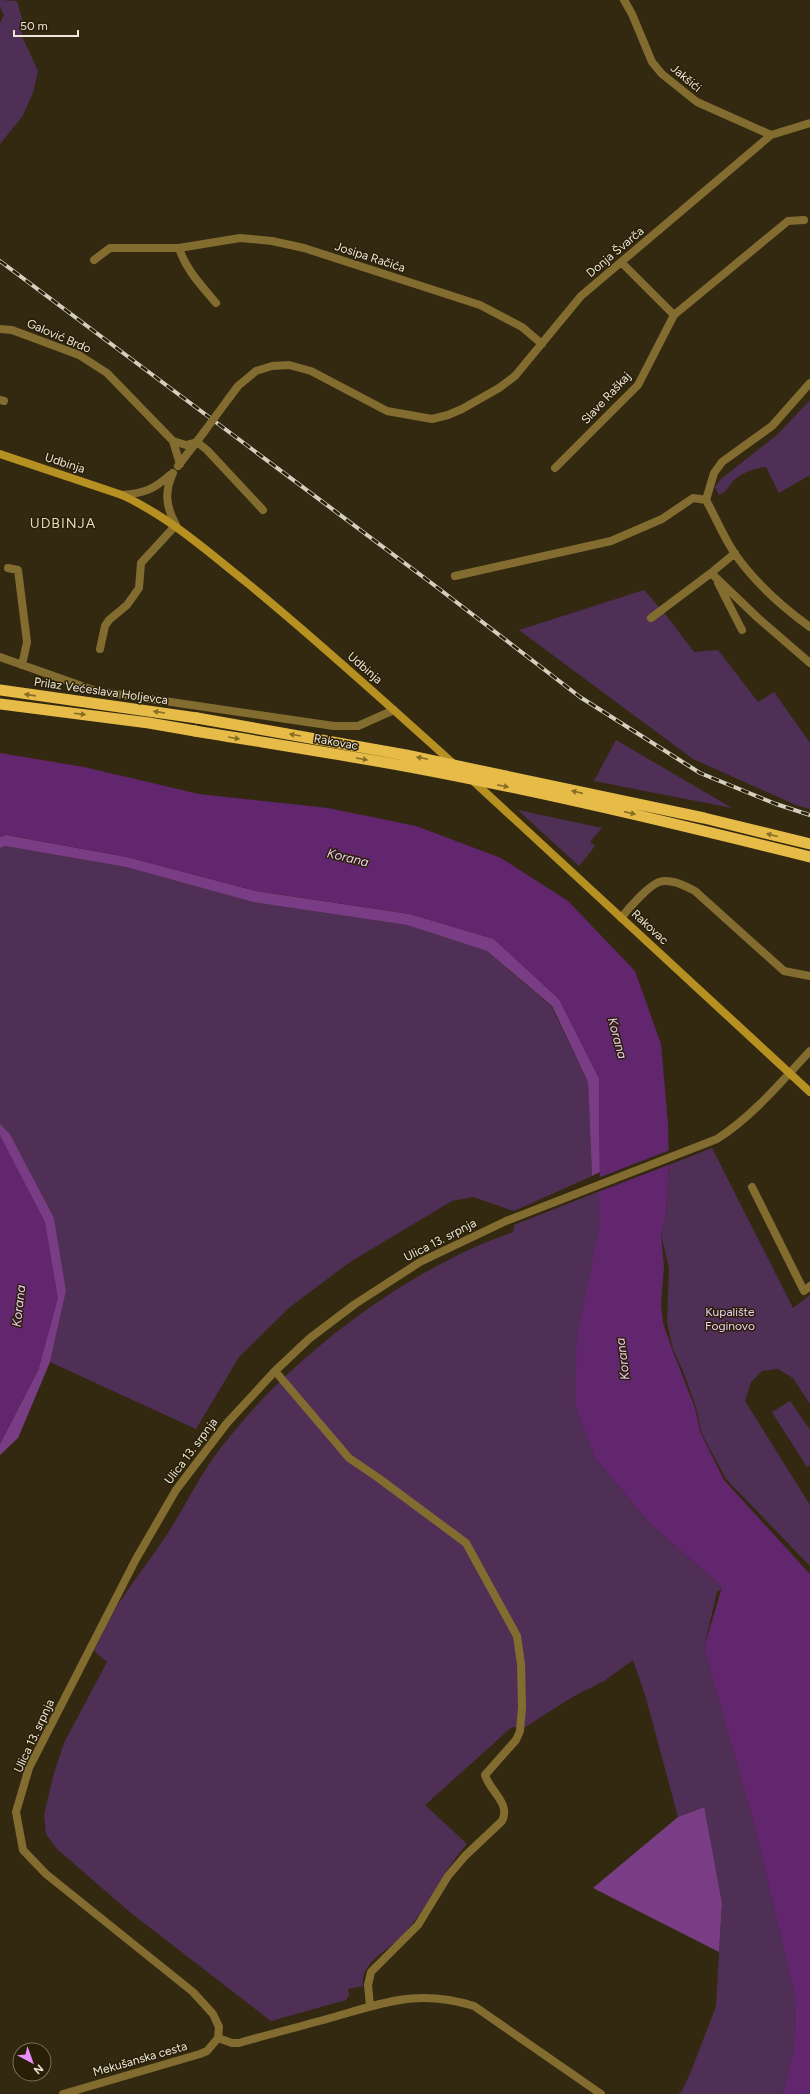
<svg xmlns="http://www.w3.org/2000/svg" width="810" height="2094" font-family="Figtree,sans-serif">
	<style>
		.green { fill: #502f57 }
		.forest { fill: #793d85 }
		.water { fill: #61266d }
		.pier { fill: #332911 }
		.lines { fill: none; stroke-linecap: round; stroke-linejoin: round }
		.minor { stroke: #836c2f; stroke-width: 8 }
		.tertiary { stroke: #836c2f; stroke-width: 8 }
		.secondary { stroke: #b69020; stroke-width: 8 }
		.trunk { stroke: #e6bb47; stroke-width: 11 }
		.rail-casing { stroke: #d5cfc0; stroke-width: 4 }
		.rail { stroke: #291f07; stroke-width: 2.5; stroke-dasharray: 8; stroke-linecap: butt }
		.minor-bridge { stroke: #836c2f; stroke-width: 8 }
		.trunk-bridge { stroke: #e6bb47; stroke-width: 11 }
		.oneway { fill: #886d27 }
		.labels { text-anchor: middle; stroke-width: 3; stroke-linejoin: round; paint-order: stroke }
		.street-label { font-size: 12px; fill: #ece6d8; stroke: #291f07 }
		.park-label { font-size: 12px; fill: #efcff6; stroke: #291f07 }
		.water-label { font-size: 13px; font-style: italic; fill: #eecdf4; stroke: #291f07 }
		.quarter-label { font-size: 14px; letter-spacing: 1px; fill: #e5d9bc; stroke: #291f07 }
	</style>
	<rect width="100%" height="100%" fill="#332911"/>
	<path class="green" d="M0 0 17 1 23 22 22 36 38 71 33 93 22 117 0 144V23L4 15 0 7Z
		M810 400V475L779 493 766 467C755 468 744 472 735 479 728 485 728 492 719 495L715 487 721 479 778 434Z
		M644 590 666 615 694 652 718 650 758 702 774 692 810 743V809L796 805 693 759 519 630Z
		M616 740 732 808 594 781Z
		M518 810 602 828 590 842 595 846 579 866Z
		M5 846 126 867 253 902 407 925 487 951 551 1006 588 1082 592 1176 514 1211 473 1197 452 1201 350 1262 290 1307 239 1357 196 1429 50 1362 66 1291 54 1218 10 1134 0 1124V848Z
		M712 1148 793 1308 810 1295V1404L793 1378 778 1369 762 1371 751 1382 745 1401 810 1505V1566L726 1479 702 1434 696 1407 683 1371 673 1349 667 1322 669 1268 661 1234 666 1214 669 1165Z
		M600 1191V1225L575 1406 595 1458 650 1524 722 1587 721 1590 717 1591 704 1648 755 1828 795 1997 794 2049 783 2094H678L682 2091 692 2069 716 2006 722 1903 703 1807 678 1817 646 1698 633 1660 604 1681 574 1696 524 1728 512 1727 425 1805 467 1844C442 1872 428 1908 402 1936 388 1951 360 1962 363 1986L348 1989 349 1995 346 2000 271 2021 131 1913 57 1849 46 1834 44 1815 54 1773 64 1743 107 1662 94 1651C103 1634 110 1616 121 1600 136 1577 153 1556 168 1533 184 1508 197 1481 214 1457 283 1362 402 1271 513 1232L514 1225Z
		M790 1401 810 1430V1465L807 1467 772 1412Z"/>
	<path class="forest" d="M6 835 127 857 256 891 410 914 494 939 559 999 599 1078 600 1172 592 1176 588 1082 552 1006 487 951 407 925 253 902 126 867 5 846 0 848V837Z
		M0 1124 10 1134 54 1218 66 1291 50 1362 18 1438 0 1455V1444L39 1368 0 1135Z
		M704 1807 722 1903 719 1952 593 1888 678 1817Z"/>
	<path class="water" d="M0 753 84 767 199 794 328 808 416 826 501 858 568 901 635 971 661 1044 668 1124 669 1165 666 1214 661 1234 664 1267 661 1303 663 1323 672 1349 695 1408 701 1434 724 1480 810 1574V2094H783L794 2049 795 1997 755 1828 704 1648 722 1587 650 1524 595 1458 575 1406 577 1338 600 1225 599 1078 559 999 494 939 410 914 256 891 127 857 6 835 0 837Z
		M0 1135 45 1222 58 1298 39 1368 0 1444Z"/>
	<path class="pier" d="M670 1150 671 1164 598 1192V1178Z"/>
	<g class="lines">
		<path class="minor" d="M624 0 632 14 652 62 662 74 697 102 771 135
			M179 248C186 270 201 285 216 303
			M94 260 110 248H179L240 238 272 241 304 248 480 305 522 327 542 344
			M622 263 674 315
			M0 329 12 330 79 355 107 373 173 441 180 464
			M229 398 238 386 256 371 272 366 289 365 311 371 387 411 432 419 448 415 462 409 499 388 515 376 581 296 771 135 810 123
			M0 400 4 401
			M173 441 186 445 197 442 207 450 263 510
			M178 466 204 432
			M555 468 638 385 674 315 788 221 804 220
			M122 495C144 493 153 490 170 475
			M706 500C716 518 724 538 735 554 756 584 781 606 810 627
			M706 500 714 473 722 462 772 426 810 383
			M735 553 711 573 758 618 810 663
			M8 568 18 570 27 642 22 665
			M455 576 611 541 662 519 693 498 706 500
			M718 583 742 630
			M651 618 711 573
			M100 649 105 626 109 620 127 605 139 588 141 563 176 525C166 507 164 492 173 473
			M0 657 96 691 334 726H358L394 710
			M621 918C628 909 648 886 659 882 671 878 685 886 695 891L784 971 810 976
			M752 1187 804 1291 810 1286
			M275 1371 349 1458 377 1477 466 1543 517 1636 521 1664 522 1707 520 1731 516 1740 485 1775C490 1792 511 1803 502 1821L465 1856 448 1876 418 1925 371 1972 368 1985 370 2006
			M218 2038 232 2043H239C270 2034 302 2026 334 2017 386 2002 419 1989 474 2006L601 2094"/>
		<path class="tertiary" d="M63 2094 200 2054 207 2051 218 2038 219 2027 213 2014 193 1992 46 1874 23 1850 16 1812 29 1768 136 1559 176 1490 227 1423 275 1371 310 1338 355 1304 420 1262 506 1221 717 1139C753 1116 781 1082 810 1051"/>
		<path class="secondary" d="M0 454 122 495C169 517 206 550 246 582 317 640 386 703 455 765
			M471 779 810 1092"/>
		<path class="trunk" d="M0 690 197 718
			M0 704 149 723 195 731"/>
		<defs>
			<path id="rail" d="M0 261 438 588 580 697 700 773 776 804 810 815"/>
		</defs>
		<use href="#rail" class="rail-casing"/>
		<use href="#rail" class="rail"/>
		<path class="minor-bridge" d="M204 432 229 398"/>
		<path class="trunk-bridge" d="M197 718 406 755 704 818 810 844
			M195 731C267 743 338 754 410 767 544 792 677 824 810 857"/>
	</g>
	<defs><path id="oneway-solid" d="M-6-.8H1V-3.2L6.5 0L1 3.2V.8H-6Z"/></defs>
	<g class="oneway">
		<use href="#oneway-solid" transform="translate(30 695) rotate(-172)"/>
		<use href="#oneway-solid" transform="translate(159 712) rotate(-171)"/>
		<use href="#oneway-solid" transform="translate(80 714) rotate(7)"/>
		<use href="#oneway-solid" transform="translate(295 735) rotate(-170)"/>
		<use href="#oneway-solid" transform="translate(234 738) rotate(10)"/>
		<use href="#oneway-solid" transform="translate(422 758) rotate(-168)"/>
		<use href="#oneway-solid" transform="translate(362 759) rotate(10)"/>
		<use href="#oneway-solid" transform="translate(503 786) rotate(11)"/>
		<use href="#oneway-solid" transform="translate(577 792) rotate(-167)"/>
		<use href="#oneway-solid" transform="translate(630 813) rotate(13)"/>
		<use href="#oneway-solid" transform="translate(772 835) rotate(-166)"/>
	</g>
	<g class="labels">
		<g class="street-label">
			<text transform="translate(686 78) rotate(40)" y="4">Jakšići</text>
			<text transform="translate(615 252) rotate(-40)" y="4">Donja Švarča</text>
			<text transform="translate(370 257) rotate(18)" y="4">Josipa Račića</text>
			<text transform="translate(59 336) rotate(23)" y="4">Galović Brdo</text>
			<text transform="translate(606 398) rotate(-47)" y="4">Slave Raškaj</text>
			<text transform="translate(65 463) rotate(18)" y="4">Udbinja</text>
			<text transform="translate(365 668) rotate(41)" y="4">Udbinja</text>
			<text transform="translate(101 691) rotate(8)" y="4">Prilaz Većeslava Holjevca</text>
			<text transform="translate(336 742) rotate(10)" y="4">Rakovac</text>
			<text transform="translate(650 927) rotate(43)" y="4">Rakovac</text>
			<text transform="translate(440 1240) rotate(-27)" y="4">Ulica 13. srpnja</text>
			<text transform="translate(191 1451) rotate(-53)" y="4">Ulica 13. srpnja</text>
			<text transform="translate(34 1736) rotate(-65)" y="4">Ulica 13. srpnja</text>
			<text transform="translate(140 2059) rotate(-16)" y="4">Mekušanska cesta</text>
		</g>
		<g class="park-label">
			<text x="730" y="1316">Kupalište<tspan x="730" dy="14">Foginovo</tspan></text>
		</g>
		<g class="water-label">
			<text transform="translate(348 857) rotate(13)" y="5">Korana</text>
			<text transform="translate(618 1038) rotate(75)" y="5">Korana</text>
			<text transform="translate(18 1306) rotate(-84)" y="5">Korana</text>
			<text transform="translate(622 1359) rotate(-97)" y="5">Korana</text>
		</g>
		<g class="quarter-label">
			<text x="63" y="528">UDBINJA</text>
		</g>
	</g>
	<g transform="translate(32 2062) rotate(139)"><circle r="19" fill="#291f07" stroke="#776f5b"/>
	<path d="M0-3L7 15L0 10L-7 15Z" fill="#ea8dfd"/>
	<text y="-6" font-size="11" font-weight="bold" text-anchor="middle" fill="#ece6d8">N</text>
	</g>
	<path d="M14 30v6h64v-6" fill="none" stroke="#ece6d8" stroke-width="2"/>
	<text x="20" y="30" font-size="12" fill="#ece6d8" stroke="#291f07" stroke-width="3" paint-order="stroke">50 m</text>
</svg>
